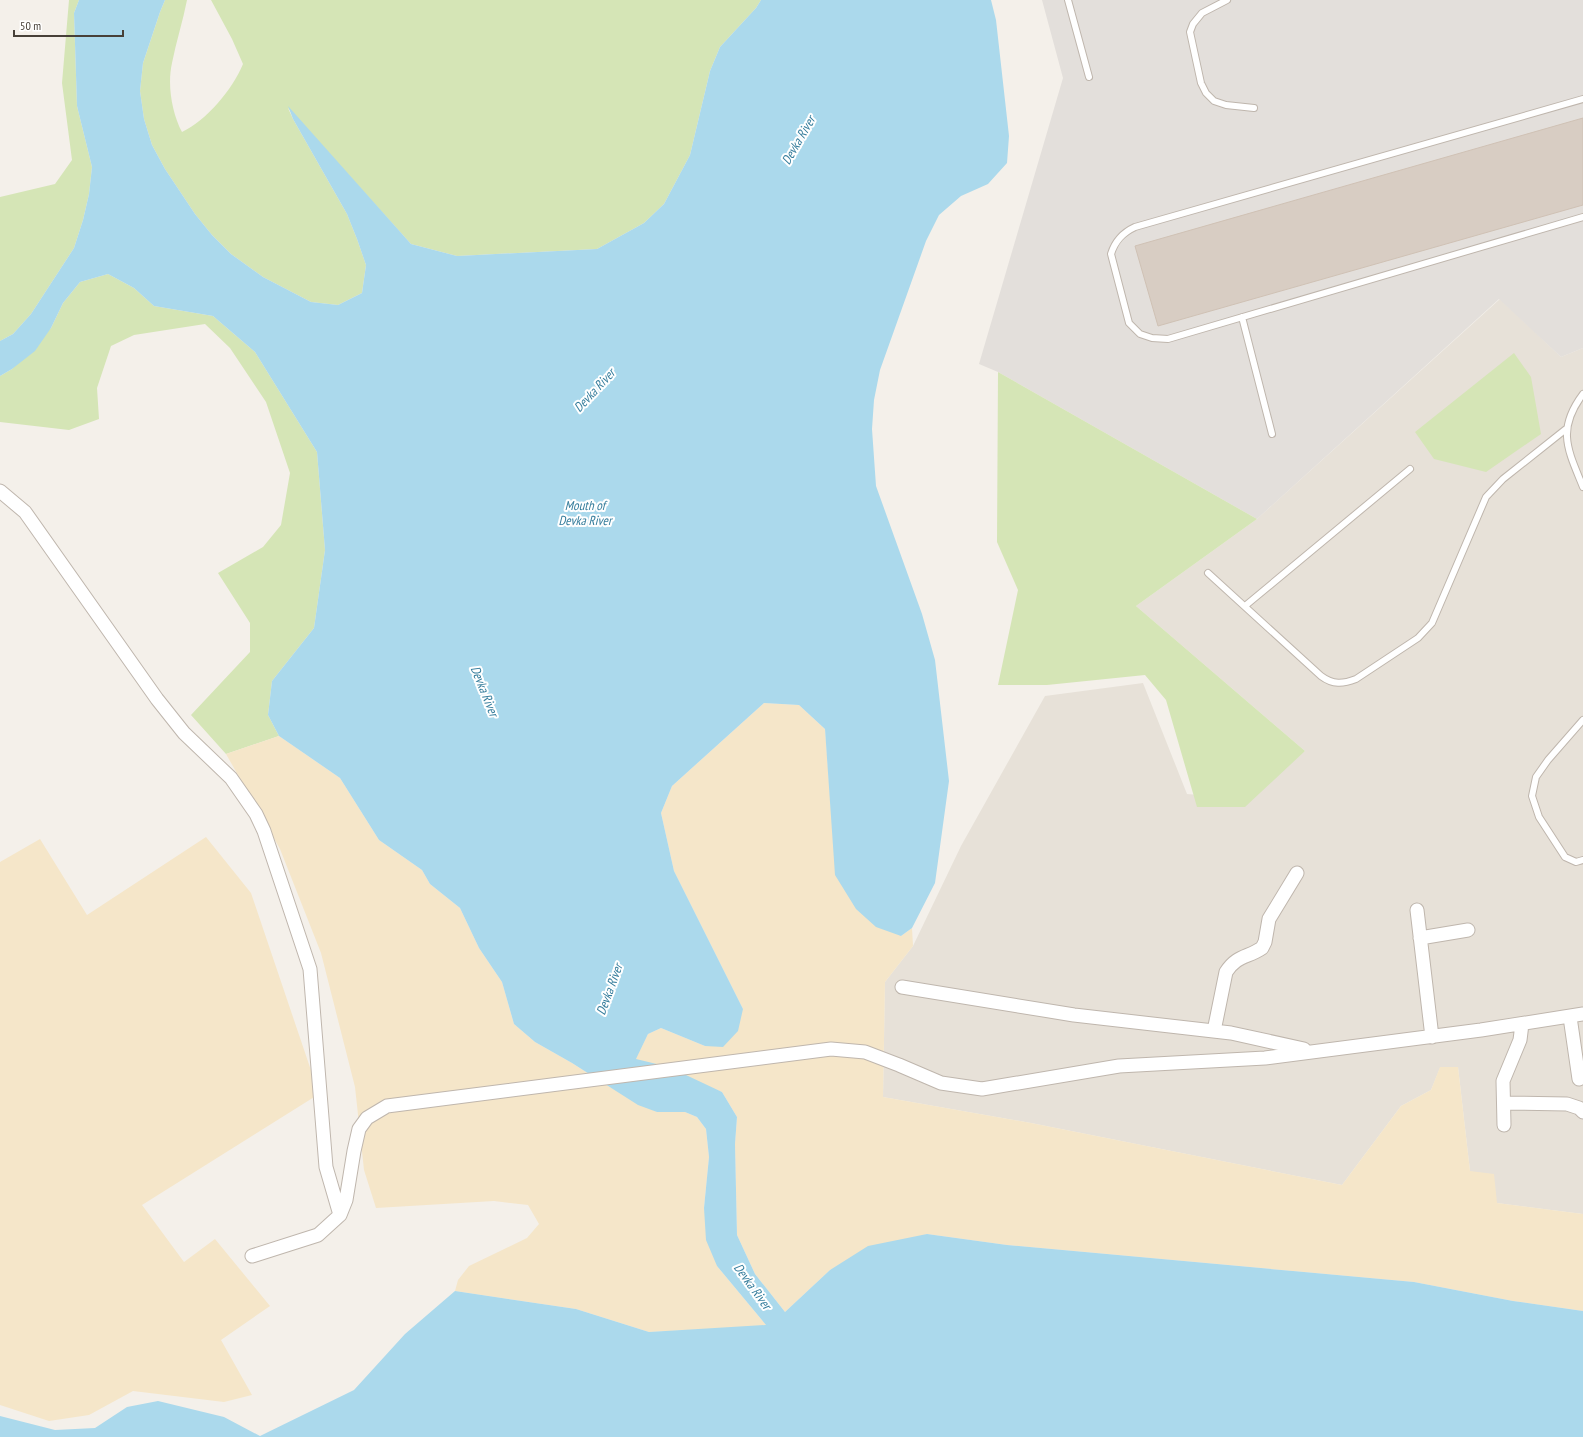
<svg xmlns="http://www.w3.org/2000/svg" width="1583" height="1437" font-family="'PT Sans Narrow',sans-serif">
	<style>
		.residential { fill: #e7e1d8 }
		.industrial { fill: #e3dfdb }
		.green { fill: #d5e5b6 }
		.sand { fill: #f5e6c9 }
		.water { fill: #abd9ec }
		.building { fill: #d8cdc3; stroke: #cfc1b4 }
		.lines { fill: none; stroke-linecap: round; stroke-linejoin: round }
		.service-casing { stroke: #bfb6ad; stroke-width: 8 }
		.minor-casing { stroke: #bfb6ad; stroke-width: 15 }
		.service { stroke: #fff; stroke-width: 6 }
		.minor { stroke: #fff; stroke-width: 13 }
		.labels { text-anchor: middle; stroke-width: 4; stroke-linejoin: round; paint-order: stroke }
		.water-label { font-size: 13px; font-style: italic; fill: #357d9c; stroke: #fff }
	</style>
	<rect width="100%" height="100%" fill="#f4f0ea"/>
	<path class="residential" d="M1500 299 1561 357 1583 348V1214L1497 1203 1470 1171 1458 1067 1440 1068 1431 1090 1401 1106 1342 1185 1031 1123 883 1097 885 982 913 946 961 846 1045 696 1143 683 1187 794 1236 798 1305 751 1136 606 1257 519Z"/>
	<path class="industrial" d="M1042 0H1583V348L1561 357 1499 299 1257 519 998 372 979 364 1063 78Z"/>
	<path class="green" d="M69 0H79L74 13 77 106 92 167 89 194 83 220 74 248 31 314 13 334 0 341V197L55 184 72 160 62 83Z
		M165 0H187C183 21 176 42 172 63 167 85 172 113 182 132 207 120 232 90 243 64L232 39 211 0H761L756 8 720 47 710 71 690 155 664 204 644 223 597 249 457 256 411 244 288 108 293 119 347 214 357 239 366 265 362 293 338 305 311 302 263 277 231 254 212 235 195 214 165 169 152 145 144 119 140 91 143 63 160 12Z
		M108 274 134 288 154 306 213 316 255 352 317 452 325 550 314 628 272 681 268 715 279 736 226 754 191 715 250 652V623L218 573 263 547 281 525 290 473 266 402 230 348 205 324 134 335 111 346 97 388 99 419 69 430 0 422V376L12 369 51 328 63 303 80 282Z
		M1514 353 1531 377 1541 434 1486 472 1434 459 1415 432Z
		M998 372 1257 519 1136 606 1305 751 1245 807H1197L1166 700 1145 675 1047 685H998L1018 590 997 542Z"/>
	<path class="sand" d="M764 703 799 705 825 729 831 808 901 936 912 928 913 946 885 982 883 1097 1031 1123 1342 1185 1401 1106 1431 1090 1440 1067H1458L1470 1171 1494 1174 1497 1203 1583 1214V1311L1513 1301 1414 1282 1007 1245 927 1234 830 1270 785 1312 755 1274 737 1235 735 1144 737 1117 722 1092 635 1060 648 1034 661 1028 705 1046 743 1009 674 871 661 813 672 786Z
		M279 736 340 778 379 840 422 870 430 884 460 908 479 948 502 982 514 1024 535 1042 572 1063 608 1086 657 1112H685L697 1117 706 1129 709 1157 704 1208 717 1266 767 1326 649 1332 576 1309 455 1291 458 1280 469 1266 527 1238 539 1224 528 1205 494 1201 376 1208 364 1170 355 1087 321 953 280 849 226 754Z
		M206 837 251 893 319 1094 142 1205 184 1262 215 1239 270 1306 221 1340 252 1395 224 1402 133 1391 89 1415 49 1421 0 1405V862L40 839 87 915Z"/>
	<path class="water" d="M79 0H165L160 12 143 63 140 91 144 119 152 145 165 169 195 214 212 235 231 254 263 277 311 302 338 305 362 293 366 265 357 239 347 214 293 119 288 106 411 244 457 256 597 249 644 223 664 204 690 155 710 71 720 47 756 8 761 0H991L996 20 1009 136 1007 163 988 184 961 196 939 215 926 241 880 370 874 400 872 429 876 486 922 614 935 660 949 781 935 883 912 928 901 936 876 927 856 909 835 875 825 729 799 705 764 703 672 786 661 813 674 871 743 1009 738 1031 723 1047 705 1046 661 1028 648 1034 636 1059 669 1067 722 1092 737 1117 735 1144 737 1235 755 1274 785 1312 830 1270 868 1246 927 1234 1007 1245 1414 1282 1513 1301 1583 1311V1437H0V1416L55 1430 95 1428 127 1407 158 1401 224 1417 260 1436 354 1390 405 1334 455 1291 576 1309 649 1332 766 1325 717 1266 706 1240 704 1208 709 1157 706 1129 697 1117 685 1112H657L638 1105 572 1063 535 1042 514 1024 502 982 479 948 460 908 430 884 422 870 379 840 340 778 279 736 268 715 272 681 314 628 325 550 317 452 255 352 213 316 154 306 134 288 108 274 80 282 63 303 51 328 35 351 12 369 0 376V341L13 334 31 314 74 248 83 220 89 194 92 167 77 106 74 13Z"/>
	<path class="building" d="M1583 118V205L1158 326 1135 246Z"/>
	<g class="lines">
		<defs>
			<path id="service" d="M1068 0 1089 77
				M1227 0 1202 13 1193 24 1190 32 1201 83 1206 93 1214 101 1226 105 1254 108
				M1583 99 1135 227C1122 233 1115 241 1111 254L1129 323 1140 334 1152 338 1168 339 1583 217
				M1242 317 1272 434
				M1583 394C1556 430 1568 450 1583 487
				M1208 573 1321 676C1333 685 1343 684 1356 679L1418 638 1432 623 1486 497 1503 479 1566 429
				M1245 606 1410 469
				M1583 720 1548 760 1536 777 1532 796 1539 817 1565 857 1576 862 1583 860"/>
			<path id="minor" d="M0 491 25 512 157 699 184 733 231 778 256 814 264 831 310 969 326 1167 340 1215
				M1417 910 1432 1037
				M1420 938 1468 930
				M902 987 1074 1015 1231 1033 1304 1049
				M1570 1017 1579 1079
				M1214 1031 1226 972C1237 955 1247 958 1262 948L1265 942 1269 919 1297 873
				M1504 1103 1567 1104 1579 1108 1583 1112
				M1504 1125 1503 1081 1520 1040 1522 1024
				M252 1256 318 1235 340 1215 346 1200 354 1151 359 1129 367 1118 387 1106 831 1049 865 1052 899 1065 941 1083 982 1089 1119 1066 1265 1058 1481 1030 1583 1014"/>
		</defs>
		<use href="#service" class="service-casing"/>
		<use href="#minor" class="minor-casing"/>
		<use href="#service" class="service"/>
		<use href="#minor" class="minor"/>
	</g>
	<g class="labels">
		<g class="water-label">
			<text transform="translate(798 140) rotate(-60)" y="5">Devka River</text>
			<text transform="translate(594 390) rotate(-47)" y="5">Devka River</text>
			<text x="585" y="510">Mouth of<tspan x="585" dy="15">Devka River</tspan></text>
			<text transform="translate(485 691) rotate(68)" y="5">Devka River</text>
			<text transform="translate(609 989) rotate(-70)" y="5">Devka River</text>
			<text transform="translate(753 1286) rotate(54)" y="5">Devka River</text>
		</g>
	</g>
	<path d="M14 30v6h109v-6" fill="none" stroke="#474038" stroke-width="2"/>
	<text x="20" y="30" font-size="12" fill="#474038" stroke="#ffffff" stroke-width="3" paint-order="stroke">50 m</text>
</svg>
